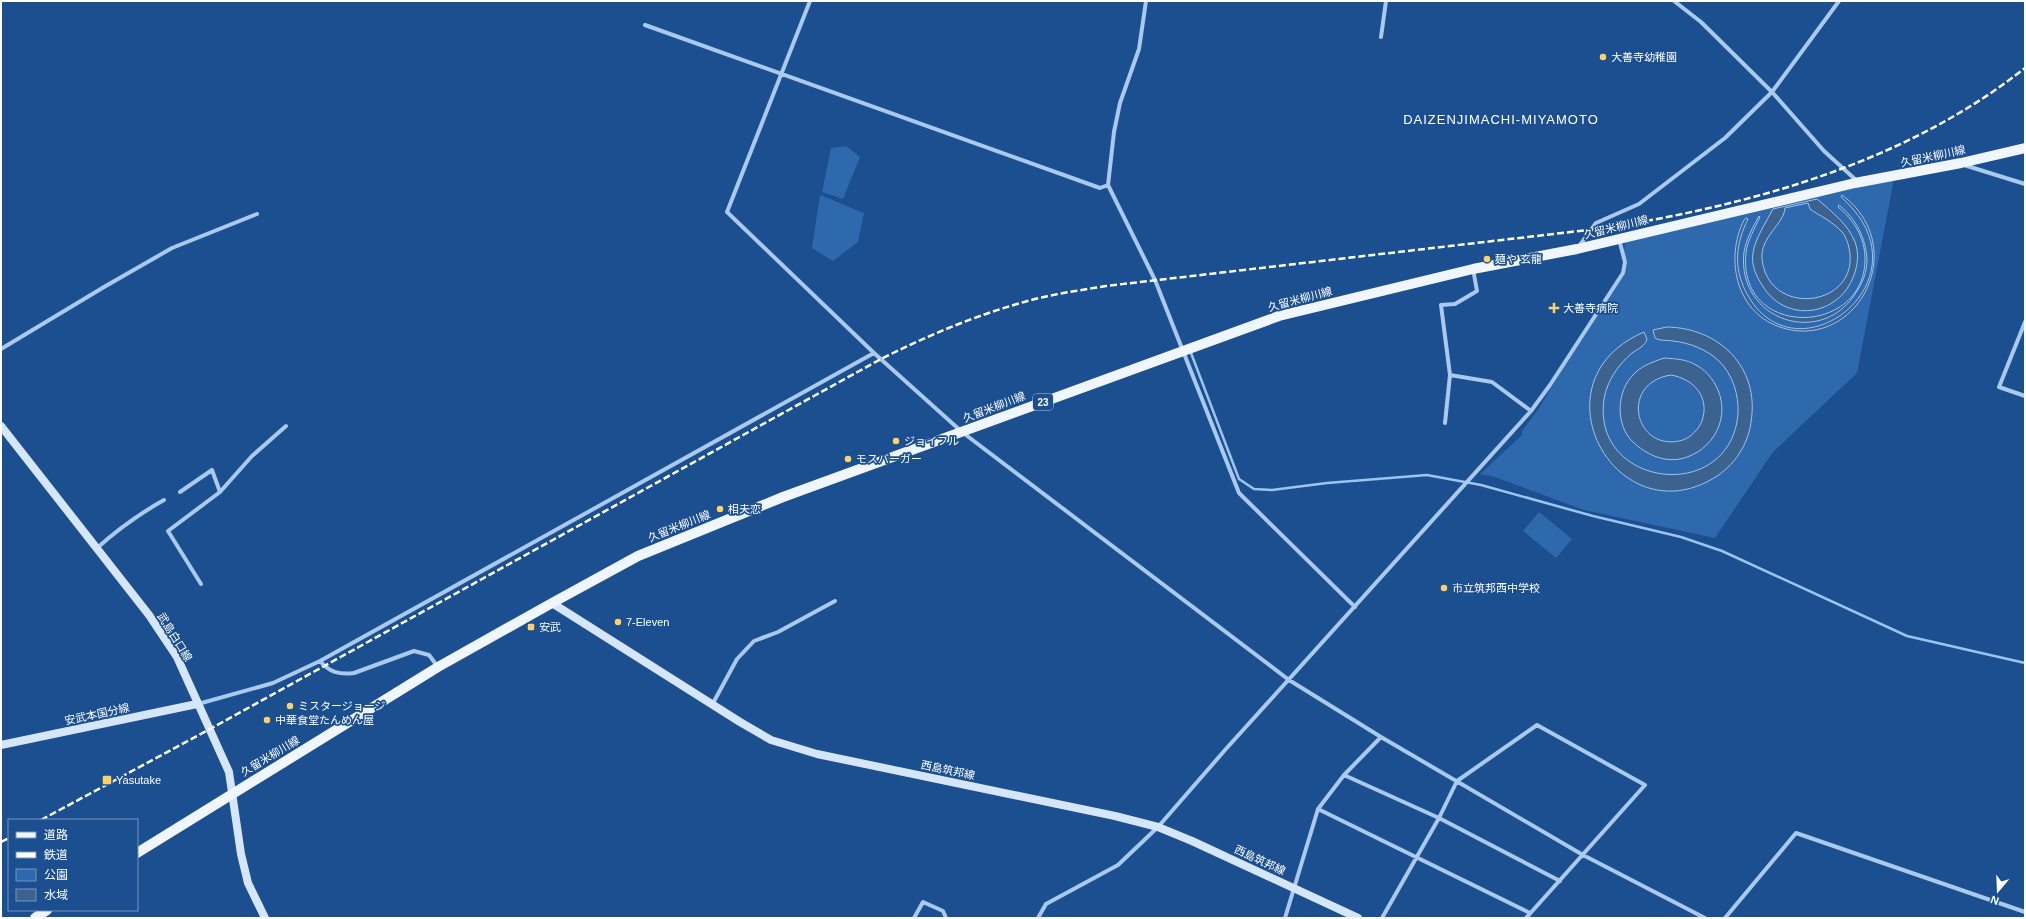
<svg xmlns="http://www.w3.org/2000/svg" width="2026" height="919" font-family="Helvetica,'Noto Sans JP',sans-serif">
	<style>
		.green { fill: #2e69ad }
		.water { fill: #3c6290; stroke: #9cc4f0; fill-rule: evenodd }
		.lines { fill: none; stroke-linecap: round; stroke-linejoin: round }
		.stream { stroke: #9cc4f0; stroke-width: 2.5 }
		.street { stroke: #a9c9ee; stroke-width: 4 }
		.secondary { stroke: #d6e6fa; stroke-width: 8 }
		.primary { stroke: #f0f6ff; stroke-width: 10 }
		.rail { stroke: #fff; stroke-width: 2.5; stroke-dasharray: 7 3; stroke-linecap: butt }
		.poi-dot { fill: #ffd166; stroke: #1b4f8f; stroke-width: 1.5 }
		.labels { text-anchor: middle; stroke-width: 3.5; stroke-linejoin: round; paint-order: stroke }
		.shield { fill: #1b4f8f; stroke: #bbcadd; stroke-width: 1 }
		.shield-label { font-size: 10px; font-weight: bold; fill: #fff }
		.poi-label { font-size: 11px; fill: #fff; stroke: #1b4f8f; text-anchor: start }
		.street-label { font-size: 11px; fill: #fff; stroke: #1b4f8f }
		.quarter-label { font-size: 13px; letter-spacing: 1px; fill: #fff; stroke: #1b4f8f }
	</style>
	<rect width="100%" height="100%" fill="#1b4f8f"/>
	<path class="green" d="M846 146 860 157 843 199 822 192 831 148Z
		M1894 179 1857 373 1773 452 1715 538 1584 510 1495 477 1480 474 1522 435V431L1539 408 1627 262 1624 252 1625 241Z
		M820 195 864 213 858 242 833 261 812 248Z
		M1539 512 1572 539 1556 558 1523 531Z"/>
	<path class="water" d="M1842 195C1863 210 1876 235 1874 261 1871 306 1829 342 1783 328 1737 315 1724 260 1744 220L1746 218 1748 219C1736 243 1733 267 1746 292 1794 386 1935 279 1841 197Z
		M1817 199C1832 212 1848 224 1855 242 1859 253 1858 264 1854 275 1839 317 1785 324 1762 285 1756 276 1751 264 1753 253 1755 239 1766 222 1773 209ZM1808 203 1810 209C1820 216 1832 221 1842 232 1847 238 1849 246 1850 254 1855 308 1768 317 1762 259 1760 237 1784 224 1785 208Z
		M1839 205C1856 219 1866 238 1867 260 1867 271 1863 282 1857 291 1823 349 1736 321 1744 252 1746 239 1753 227 1759 216L1760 217C1755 228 1747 241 1746 253 1737 339 1865 337 1865 259 1865 238 1854 220 1838 207Z
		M1667 327C1719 328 1760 367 1751 422 1748 445 1734 466 1714 478 1616 537 1530 381 1644 332L1647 339C1645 346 1638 349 1632 353 1618 365 1607 381 1604 399 1591 488 1730 505 1738 414 1739 395 1733 375 1719 361 1706 349 1690 343 1673 341 1667 340 1660 341 1655 338L1653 330Z
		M1664 358C1676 359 1686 359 1696 365 1704 369 1711 377 1715 384 1733 415 1714 452 1680 459 1662 462 1646 454 1633 442 1615 425 1616 390 1635 373 1643 365 1653 362 1664 358ZM1671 375C1694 379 1710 397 1702 421 1699 429 1691 437 1683 440 1635 454 1618 383 1671 375Z"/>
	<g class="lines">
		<path class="stream" d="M1191 353 1239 479 1254 489 1272 490 1327 483 1427 475 1481 485 1593 516 1681 537 1722 551 1907 636 2025 663"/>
		<path class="street" d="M810 1 727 212 874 353 962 432 1289 680 1381 737 1583 855 1705 918
			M1146 1 1139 49 1120 103 1114 132 1108 185 1155 280 1239 493 1355 607
			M1674 1 1701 22 1772 92 1824 151 1857 181
			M645 25 1100 188 1108 185
			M1381 37 1386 1
			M1964 165 2025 184
			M1580 245 1596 223 1639 204 1725 138 1772 92 1839 1
			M2025 322 1999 387 2025 396
			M1 349 104 287 172 248 257 214
			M1450 375 1492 382 1531 411
			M1445 423 1450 375 1441 305 1455 304 1477 291 1473 269
			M180 492 212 470 220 492 252 456 286 426
			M96 549C117 530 139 514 164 500
			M201 584 168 531 220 492
			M320 661C329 672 339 675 354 673L414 651 429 655 438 667
			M198 704 273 683 320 661 874 353
			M712 705 737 659 754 641 778 632 835 601
			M1344 775 1439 818 1560 881
			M1318 809 1530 913
			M914 918 923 902 943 911 946 918
			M1038 918 1046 904 1118 865 1158 827 1225 750 1531 411 1550 385 1623 273 1625 262 1619 239
			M1285 918 1318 809 1344 775 1381 737
			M1382 918 1439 818 1457 781 1537 725 1645 785 1526 918
			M1725 918 1796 833 2025 912"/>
		<path class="secondary" d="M1 426 149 615 177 657 229 772 241 854 248 883 265 918
			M552 603 740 722 771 740 817 754 1115 816 1158 827 1192 841 1358 918
			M1 745 197 704"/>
		<path class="primary" d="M137 853 438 667 552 603 638 556 783 497 1279 316 1473 269 1577 249 1855 183 1961 163 2025 148
			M35 918 47 910"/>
		<path class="rail" d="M41 820 210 729 881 359C925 337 969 318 1017 304 1046 295 1076 291 1106 286L1605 228C1752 205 1906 162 2025 68
			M1 842 9 838"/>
	</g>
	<g class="poi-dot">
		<circle cx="1603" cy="57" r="4"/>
		<circle cx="1487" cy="259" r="4"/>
		<path d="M1552 302h4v4h4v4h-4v4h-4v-4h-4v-4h4z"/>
		<circle cx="896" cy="441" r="4"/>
		<circle cx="848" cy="459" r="4"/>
		<circle cx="720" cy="509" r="4"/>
		<circle cx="1444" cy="588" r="4"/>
		<circle cx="618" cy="622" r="4"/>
		<rect x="527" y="623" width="8" height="8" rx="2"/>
		<circle cx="290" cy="706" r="4"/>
		<circle cx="267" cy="720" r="4"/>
		<rect x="102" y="775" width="10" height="10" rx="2"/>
	</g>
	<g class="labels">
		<rect class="shield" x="1033" y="394" width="20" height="16" rx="3"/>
		<g class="shield-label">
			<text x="1043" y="406">23</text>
		</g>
		<g class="poi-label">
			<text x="1611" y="61">大善寺幼稚園</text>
			<text x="1495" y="263">麺や 玄龍</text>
			<text x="1563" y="312">大善寺病院</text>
			<text x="904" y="445">ジョイフル</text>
			<text x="856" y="463">モスバーガー</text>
			<text x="728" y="513">相夫恋</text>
			<text x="1452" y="592">市立筑邦西中学校</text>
			<text x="626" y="626">7-Eleven</text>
			<text x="539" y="631">安武</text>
			<text x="298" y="710">ミスタージョージ</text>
			<text x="275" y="724">中華食堂たんめん屋</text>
			<text x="116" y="784">Yasutake</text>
		</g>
		<g class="street-label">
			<text transform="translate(1933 156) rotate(-12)" y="4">久留米柳川線</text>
			<text transform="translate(1616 227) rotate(-14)" y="4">久留米柳川線</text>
			<text transform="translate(1300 299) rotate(-15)" y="4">久留米柳川線</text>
			<text transform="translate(994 407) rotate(-21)" y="4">久留米柳川線</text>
			<text transform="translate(679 526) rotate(-22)" y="4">久留米柳川線</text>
			<text transform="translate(175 637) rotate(58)" y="4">武島白口線</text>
			<text transform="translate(97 714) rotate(-12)" y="4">安武本国分線</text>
			<text transform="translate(270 756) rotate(-31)" y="4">久留米柳川線</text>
			<text transform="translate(948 770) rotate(12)" y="4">西島筑邦線</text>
			<text transform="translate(1260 860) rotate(25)" y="4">西島筑邦線</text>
		</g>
		<g class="quarter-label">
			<text x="1501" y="124">DAIZENJIMACHI-MIYAMOTO</text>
		</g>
	</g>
	<rect width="2026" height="919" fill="none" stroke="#ffffff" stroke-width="4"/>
	<rect x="8" y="819" width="130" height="92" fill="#1b4f8f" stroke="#7695bc"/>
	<rect x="16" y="832" width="20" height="6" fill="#f0f6ff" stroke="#7695bc"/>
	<text x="44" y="839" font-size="12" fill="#ffffff">道路</text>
	<rect x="16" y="852" width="20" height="6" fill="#ffffff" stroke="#7695bc"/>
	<text x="44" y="859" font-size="12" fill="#ffffff">鉄道</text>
	<rect x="16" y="869" width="20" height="12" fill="#2e69ad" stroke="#7695bc"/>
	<text x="44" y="879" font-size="12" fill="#ffffff">公園</text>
	<rect x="16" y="889" width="20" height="12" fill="#3c6290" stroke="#7695bc"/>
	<text x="44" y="899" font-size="12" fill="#ffffff">水域</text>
	<g transform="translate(1998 891) rotate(199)" stroke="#1b4f8f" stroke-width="3" paint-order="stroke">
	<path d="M0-3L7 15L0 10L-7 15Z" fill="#ffffff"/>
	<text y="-6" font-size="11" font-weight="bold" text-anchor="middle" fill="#ffffff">N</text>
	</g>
</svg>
